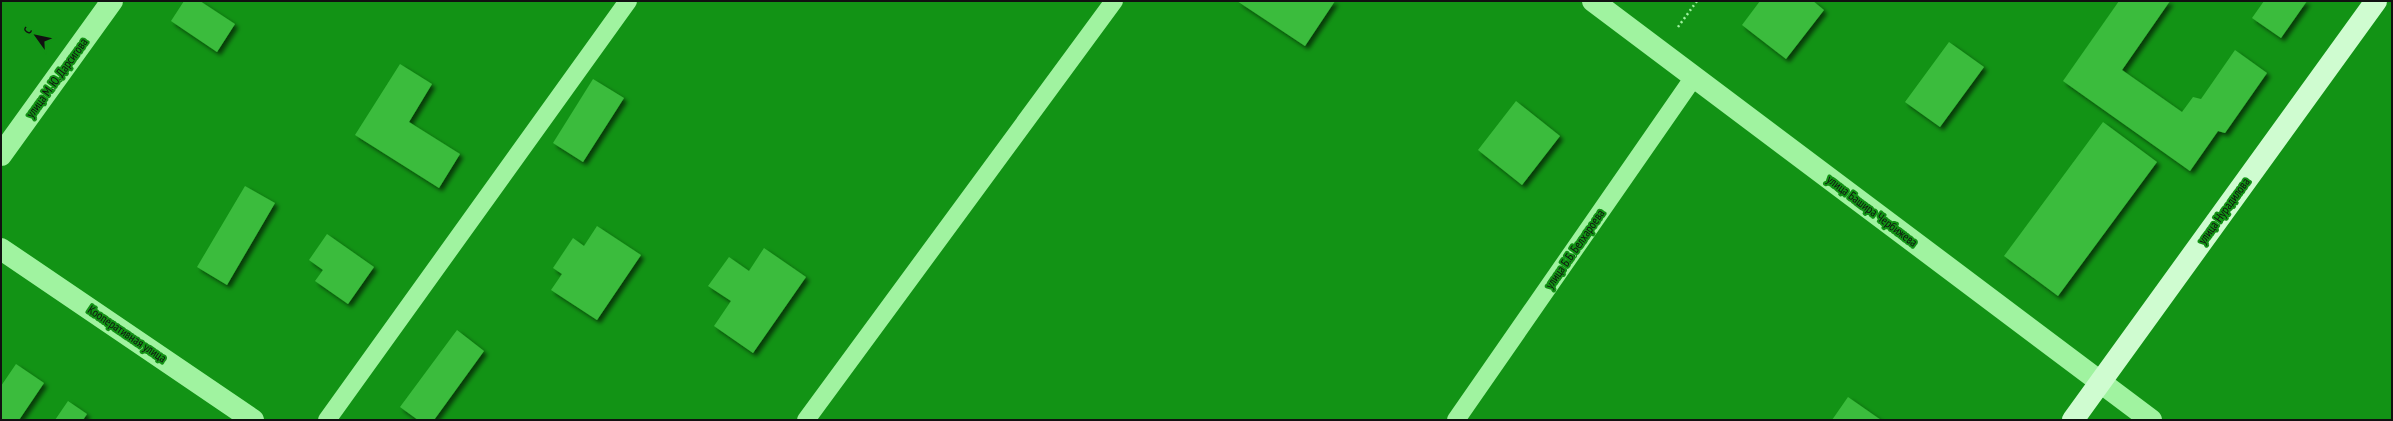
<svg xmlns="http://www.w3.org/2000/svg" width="2393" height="421" font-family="'PT Sans Narrow',sans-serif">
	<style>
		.building { fill: #3bbc3c; filter: url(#shadow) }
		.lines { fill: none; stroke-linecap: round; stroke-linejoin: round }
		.path { stroke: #a0f3a0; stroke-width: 2.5; stroke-dasharray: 2 3; stroke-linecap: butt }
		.lane { stroke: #a0f3a0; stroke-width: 18 }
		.street { stroke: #a0f3a0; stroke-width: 22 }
		.secondary { stroke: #cffcd0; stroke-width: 22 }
		.labels { text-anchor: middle; stroke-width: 4; stroke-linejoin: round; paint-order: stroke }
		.street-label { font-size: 12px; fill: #111; stroke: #129315 }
	</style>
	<defs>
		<filter id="shadow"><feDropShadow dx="3.5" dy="3.5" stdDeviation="2" flood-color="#0009"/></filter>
	</defs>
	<rect width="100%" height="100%" fill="#129315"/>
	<path class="building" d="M184 1H200L235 24 217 52 171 21Z
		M1237 1H1335L1305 46Z
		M1760 1H1813L1824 10 1786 59 1742 25Z
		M2119 1H2170L2122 70 2182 112 2193 97 2201 99 2235 50 2267 73 2225 133 2218 131 2190 171 2063 81Z
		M2264 1H2307L2281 38 2252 18Z
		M1949 42 1984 67 1940 127 1905 102Z
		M400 64 432 84 409 122 460 154 439 188 355 135Z
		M593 79 624 98 583 162 553 143Z
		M1516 101 1560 136 1522 185 1478 150Z
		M2103 122 2157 162 2058 296 2004 256Z
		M245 186 275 203 227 285 197 267Z
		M597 226 641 255 597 320 551 290 562 274 553 268 573 238 584 246Z
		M327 234 374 267 348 304 315 281 323 270 309 260Z
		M764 248 806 277 753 353 714 326 731 301 708 286 729 257 749 271Z
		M457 330 484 351 434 420H418L400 407Z
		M16 364 44 383 19 420H1V386Z
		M1848 397 1881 420H1832Z
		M68 401 87 414 83 420H55Z"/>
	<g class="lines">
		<path class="path" d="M1678 27 1697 1"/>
		<path class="lane" d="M327 420 628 1
			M806 420 1114 1
			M1456 420 1694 77"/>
		<path class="street" d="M1593 1 2151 420
			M1 155 112 1
			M1 249 253 420"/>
		<path class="secondary" d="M2073 420 2376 1"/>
	</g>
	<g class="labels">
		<g class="street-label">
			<text transform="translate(57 78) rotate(-54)" y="4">улица М. Ю. Дарсигова</text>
			<text transform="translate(1872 211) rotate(37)" y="4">улица Башира Чербижева</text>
			<text transform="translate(2224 211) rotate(-54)" y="4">улица Нурадилова</text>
			<text transform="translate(1575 249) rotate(-55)" y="4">улица Б.Б. Белхароева</text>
			<text transform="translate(127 334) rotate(34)" y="4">Кооперативная улица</text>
		</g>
	</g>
	<rect width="2393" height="421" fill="none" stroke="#111111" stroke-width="4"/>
	<g transform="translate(36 36) rotate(303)" stroke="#129315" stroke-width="3" paint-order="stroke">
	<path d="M0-3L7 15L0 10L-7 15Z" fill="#111111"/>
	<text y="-6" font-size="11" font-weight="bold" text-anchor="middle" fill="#111111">С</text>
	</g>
</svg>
